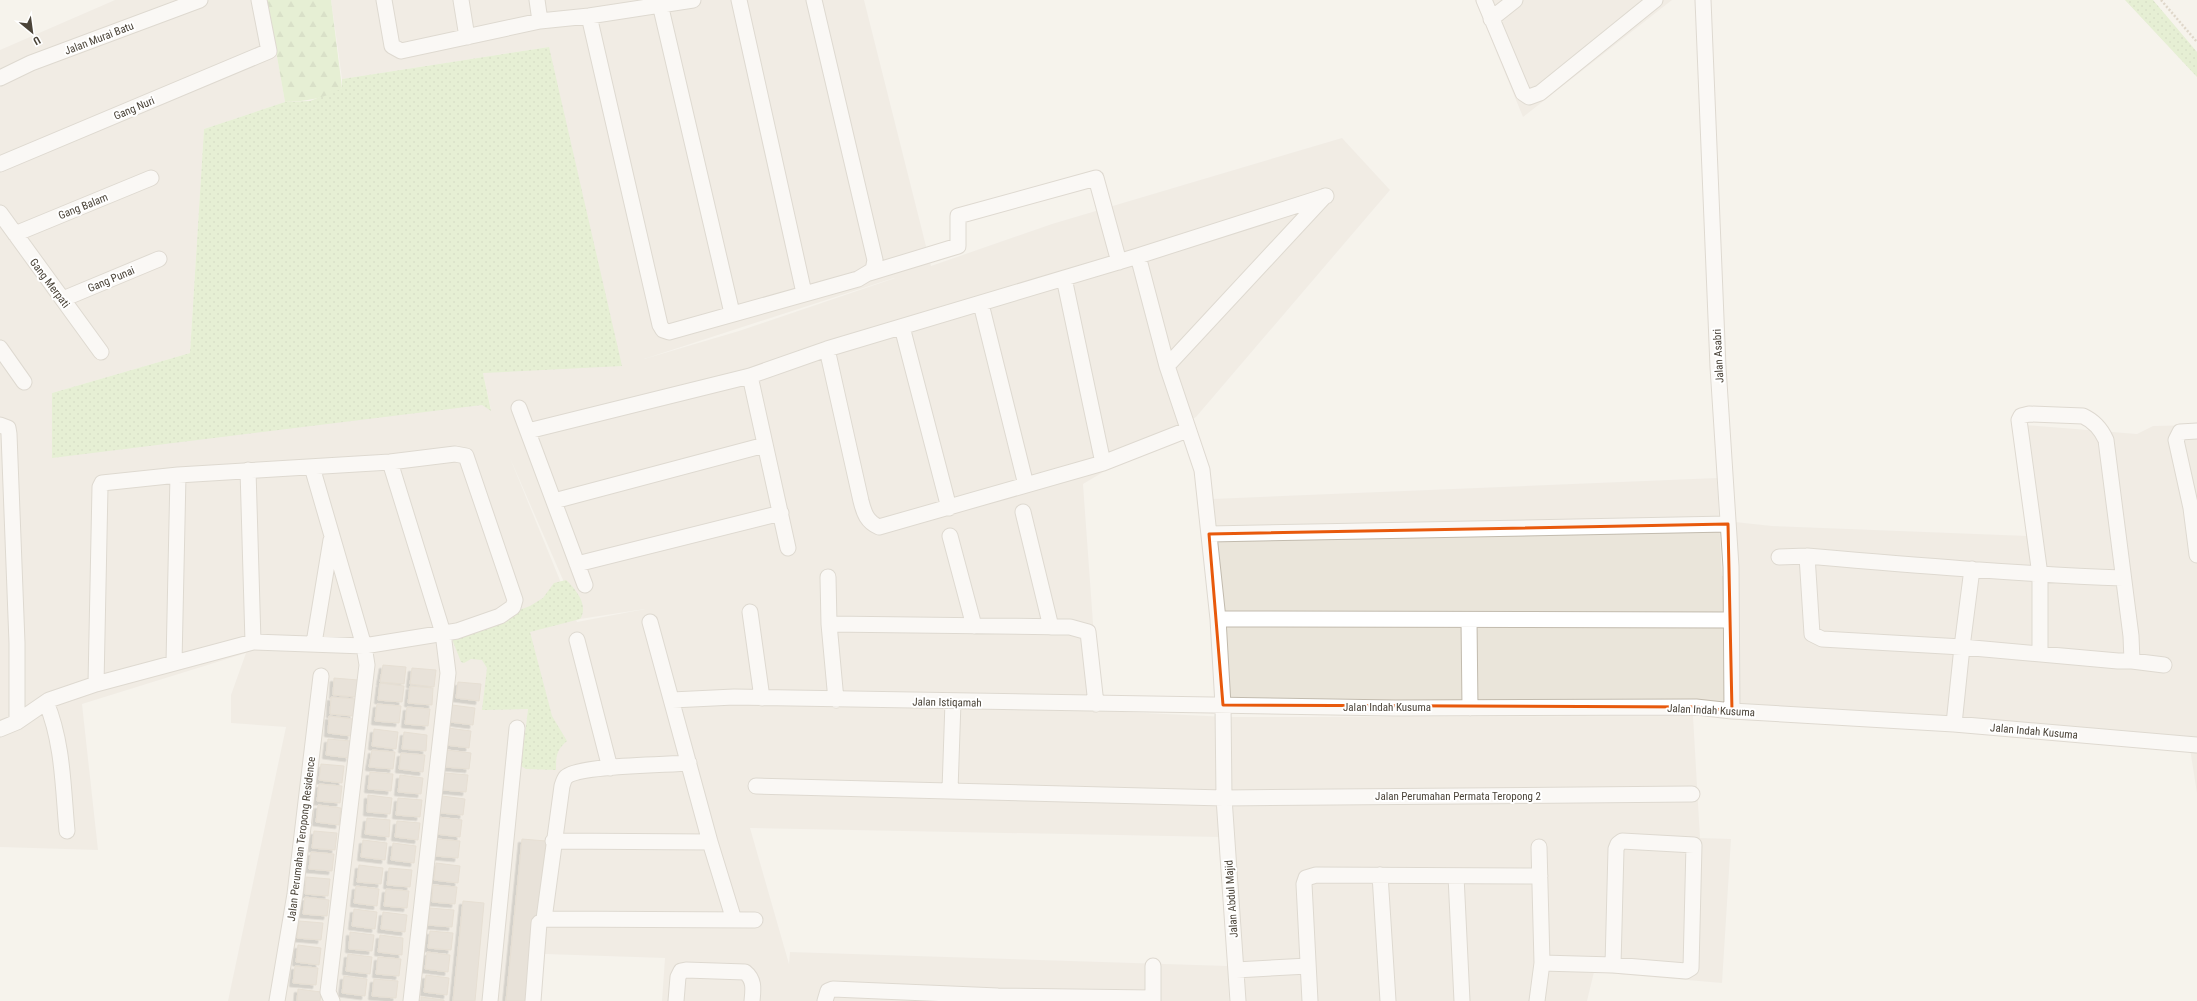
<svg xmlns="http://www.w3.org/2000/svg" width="2197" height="1001" font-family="'Roboto Condensed',sans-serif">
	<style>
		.residential { fill: #eae5da; fill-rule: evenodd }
		.grass { fill: url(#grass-dots) }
		.forest { fill: url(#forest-firs) }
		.building { fill: #d8cfc1; stroke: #d3c7b4; filter: url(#shadow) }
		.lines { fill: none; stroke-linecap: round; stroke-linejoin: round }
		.minor-casing { stroke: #c2bbae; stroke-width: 17 }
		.path { stroke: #c4b79f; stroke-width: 2.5; stroke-dasharray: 2 2; stroke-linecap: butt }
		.minor { stroke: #fff; stroke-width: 15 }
		.marked { fill: none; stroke: #e8590c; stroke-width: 3; stroke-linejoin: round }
		.labels { text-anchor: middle; stroke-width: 4; stroke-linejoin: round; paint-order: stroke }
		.street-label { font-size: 11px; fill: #4b4439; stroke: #fff }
	</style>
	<defs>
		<pattern id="grass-dots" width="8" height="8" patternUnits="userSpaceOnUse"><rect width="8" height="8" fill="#d2eab5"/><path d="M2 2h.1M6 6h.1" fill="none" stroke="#b6ca9c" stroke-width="1.8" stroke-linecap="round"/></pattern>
		<pattern id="forest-firs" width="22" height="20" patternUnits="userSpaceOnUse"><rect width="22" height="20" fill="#d2eab5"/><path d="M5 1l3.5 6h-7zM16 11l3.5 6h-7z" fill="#b6ca9c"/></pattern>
		<filter id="shadow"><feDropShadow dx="-3.5" dy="3.5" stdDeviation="0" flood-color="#0004"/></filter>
	</defs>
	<rect width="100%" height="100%" fill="#f6f3ec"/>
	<path class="residential" d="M115 0H267L285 102 204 129 190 353 52 393 482 405 491 410 483 373 549 47 342 79 331 0H864L931 266 1052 224 1342 138 1390 190 1196 417 1083 484 1094 637 1104 711 1228 717 1693 716 1700 838 1731 839 1722 983 1594 972 1587 1001H1245L1219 837 750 828 789 964 790 952 1228 966 1229 1001H662L665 958 545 954 540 1001H228L286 727 231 723V695L246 653 82 704 98 850 0 847V50ZM895 278 739 331 644 359 894 278ZM510 458 580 619 645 609 577 622ZM529 631 556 770 521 766 528 709Z
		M1475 0H1672L1523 117Z
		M2012 424 2137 434 2153 426 2197 425V793L2188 736 1772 706 1531 704 1227 697 1212 499 1717 478 1722 576 1736 577 1735 522 1772 526 2028 536Z"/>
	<path class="grass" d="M2125 0H2153L2197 52V77Z
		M549 47 622 366 483 373 491 411 482 405 52 458V393L190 353 204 129 285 102 310 101 342 88V79Z
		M566 580C576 589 589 606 580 619L530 632 552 716 567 741C556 750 556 757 556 770L526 769 521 766 528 709 482 710 487 668 482 660 471 659 464 663 461 662 452 639 480 631 509 618 514 612 530 606 543 598 554 583Z"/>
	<path class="forest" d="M267 0H331L342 88C324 99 306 101 285 102Z"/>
	<path class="building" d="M383 665 406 667 404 684 380 682Z
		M412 668 436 670 434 687 410 684Z
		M334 678 358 680 356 697 333 695Z
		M458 682 481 684 479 701 456 698Z
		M380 683 404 686 402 702 378 700Z
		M410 686 433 688 432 705 408 703Z
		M331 697 355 699 353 716 330 714Z
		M377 704 401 706 399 723 375 721Z
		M452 705 475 708 473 725 450 722Z
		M407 707 430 709 428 726 405 724Z
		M329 716 353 719 351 736 328 733Z
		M448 728 471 731 469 748 446 745Z
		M374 729 398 732 396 749 372 746Z
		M404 732 427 735 426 751 402 749Z
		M328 739 351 741 349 758 326 755Z
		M372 750 395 752 393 769 369 767Z
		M447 750 471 753 469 769 445 767Z
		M401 753 425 755 423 772 399 769Z
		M321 764 344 766 342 783 319 780Z
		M370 772 393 774 391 791 368 789Z
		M445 773 468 775 466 792 443 790Z
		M400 775 423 778 421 794 398 792Z
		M319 784 342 786 340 803 317 801Z
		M368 795 392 798 390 814 367 812Z
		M442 796 465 799 463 815 440 813Z
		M398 798 422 800 420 817 396 815Z
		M318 805 341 808 339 825 316 822Z
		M438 817 462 820 460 837 436 834Z
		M367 818 390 820 389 837 365 834Z
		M397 821 420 823 418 840 395 837Z
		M314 831 337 833 335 850 312 848Z
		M436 839 460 841 458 858 435 856Z
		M522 839 546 841 530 1001H506Z
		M363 840 387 843 385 860 361 857Z
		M393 843 416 846 414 863 391 860Z
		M311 852 334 854 332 871 309 869Z
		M436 863 460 866 458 883 434 880Z
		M359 865 383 868 381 884 357 882Z
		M389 868 412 870 410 887 387 885Z
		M306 877 330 879 328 896 305 894Z
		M433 885 457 887 455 904 432 902Z
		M356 886 379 889 377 906 354 903Z
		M386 889 409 891 407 908 384 906Z
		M305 897 329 900 327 916 303 914Z
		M463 901 484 903 475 1001H453Z
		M430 908 454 910 452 927 428 925Z
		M354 909 377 912 375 929 352 926Z
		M383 912 407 915 405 932 381 929Z
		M299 921 323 923 321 940 297 938Z
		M430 931 453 933 451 950 428 948Z
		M350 932 374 935 372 951 349 949Z
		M380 935 403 938 402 955 378 952Z
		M298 945 321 948 319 965 296 962Z
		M427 952 450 955 448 972 425 969Z
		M348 954 372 957 370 974 346 971Z
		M378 957 401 959 399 976 376 974Z
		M295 966 318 968 316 985 293 983Z
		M426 975 449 978 447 995 424 992Z
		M344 976 367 979 365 996 342 993Z
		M374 979 398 981 396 998 372 996Z
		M298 989 321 992 320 1001H297Z
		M421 997 444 1000V1001H421Z"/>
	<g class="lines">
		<defs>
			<path id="minor" d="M384 0 392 46 401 51 540 21 589 16 693 0
				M461 0 467 37
				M537 0 540 21
				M739 0 804 293
				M1484 0 1523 93 1529 97 1540 93 1655 0
				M1703 0 1718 367 1731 567 1732 711
				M660 4 732 313
				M589 16 660 325 663 330 669 332 858 279 873 270 875 260 814 0
				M1491 19 1515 0
				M0 78 31 63 200 0
				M0 164 269 51 259 0
				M0 213 101 352
				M15 234 151 178
				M1138 256 1167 366 1202 470 1218 619 1223 705 1224 798 1238 1001
				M869 273 958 246V216L1096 178 1119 262
				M1064 278 1103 463
				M63 299 159 259
				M981 304 1026 485
				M902 327 949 508
				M0 348 24 382
				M827 349 861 501C864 513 867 522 879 527L1103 463 1187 430
				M1167 366 1325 196
				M750 376 788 548
				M519 408 585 585
				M0 425 8 428 9 434 17 643V722
				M528 431 750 376 827 349 1138 256 1326 196
				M2197 431 2180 432 2176 440 2191 508 2197 555
				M390 462 443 633 448 673 411 1001
				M312 467 364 646 367 665 328 992 332 1001
				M248 470 253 642
				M554 501 765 445
				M1023 512 1051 627
				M1209 534 1728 524
				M950 536 974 626
				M1779 557 1807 556
				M577 564 781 513
				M1972 569 1962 647 1822 639 1812 634 1807 556C1912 565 2018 574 2123 578
				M828 577 829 624
				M750 612 762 698
				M1218 619 1731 620
				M1469 620 1470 708
				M650 622 710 842 734 920
				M577 640 610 768
				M314 643 331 540
				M2132 661 2164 665
				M174 663 178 475
				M672 700 734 697 1395 708 1696 707 1732 711 1954 724 2197 745
				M836 700 829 624 1070 627 1088 632 1096 704
				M46 702C63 742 63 788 67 831
				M1954 724 1962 647 2118 661H2132L2131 636 2106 440C2101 429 2094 421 2083 416L2029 414 2021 416 2019 420 2040 575V654
				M0 729 17 722 49 700 96 684 253 642 364 646 457 631 500 616 513 607 515 600 466 456 455 454 390 462 178 475 102 483 100 487 96 684
				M756 786 1224 798 1692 794
				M950 790 953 702
				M553 841 710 842
				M1380 875 1388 1001
				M1456 876 1462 1001
				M544 919 562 786C563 783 564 779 566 777 579 765 667 765 689 763
				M1542 963 1613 965 1686 971 1691 968 1694 845 1622 841 1618 844 1616 849 1613 965
				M1236 970 1308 966
				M277 1001 295 894 321 676
				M490 1001 517 728
				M533 1001 539 923 544 919 755 920
				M676 1001 678 977 681 971 686 970 745 972C755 980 753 990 752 1001
				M825 1001 828 991 833 989 998 996 1153 998
				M1153 1001V966
				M1310 1001 1304 884 1306 878 1316 875 1540 876
				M1537 1001 1542 963 1539 847"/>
		</defs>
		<use href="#minor" class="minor-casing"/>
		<path class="path" d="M2161 0 2197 42"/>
		<use href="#minor" class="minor"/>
	</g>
	<path d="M0 0H2197V1001H0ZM1728 524 1732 711 1696 707 1223 705 1209 534Z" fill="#f6f3ec" fill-opacity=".55" fill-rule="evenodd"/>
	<path class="marked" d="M1728 524 1732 711 1696 707 1223 705 1209 534Z"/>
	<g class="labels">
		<g class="street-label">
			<text transform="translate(99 38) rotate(-21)" y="4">Jalan Murai Batu</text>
			<text transform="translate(134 108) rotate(-23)" y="4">Gang Nuri</text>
			<text transform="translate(83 206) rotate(-22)" y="4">Gang Balam</text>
			<text transform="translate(111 279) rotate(-23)" y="4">Gang Punai</text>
			<text transform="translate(50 283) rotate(53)" y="4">Gang Merpati</text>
			<text transform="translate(1718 356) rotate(-93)" y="4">Jalan Asabri</text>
			<text transform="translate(947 702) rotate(1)" y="4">Jalan Istiqamah</text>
			<text x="1387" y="711">Jalan Indah Kusuma</text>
			<text transform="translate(1711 710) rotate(3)" y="4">Jalan Indah Kusuma</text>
			<text transform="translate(2034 731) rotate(5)" y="4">Jalan Indah Kusuma</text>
			<text x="1458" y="800">Jalan Perumahan Permata Teropong 2</text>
			<text transform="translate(301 839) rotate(-83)" y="4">Jalan Perumahan Teropong Residence</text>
			<text transform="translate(1231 899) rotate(-94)" y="4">Jalan Abdul Majid</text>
		</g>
	</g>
	<g transform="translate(32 32) rotate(151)" stroke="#ffffff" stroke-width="3" paint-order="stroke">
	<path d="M0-3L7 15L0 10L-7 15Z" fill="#4b4439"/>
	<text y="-6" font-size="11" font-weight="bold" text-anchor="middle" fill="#4b4439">U</text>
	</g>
</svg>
